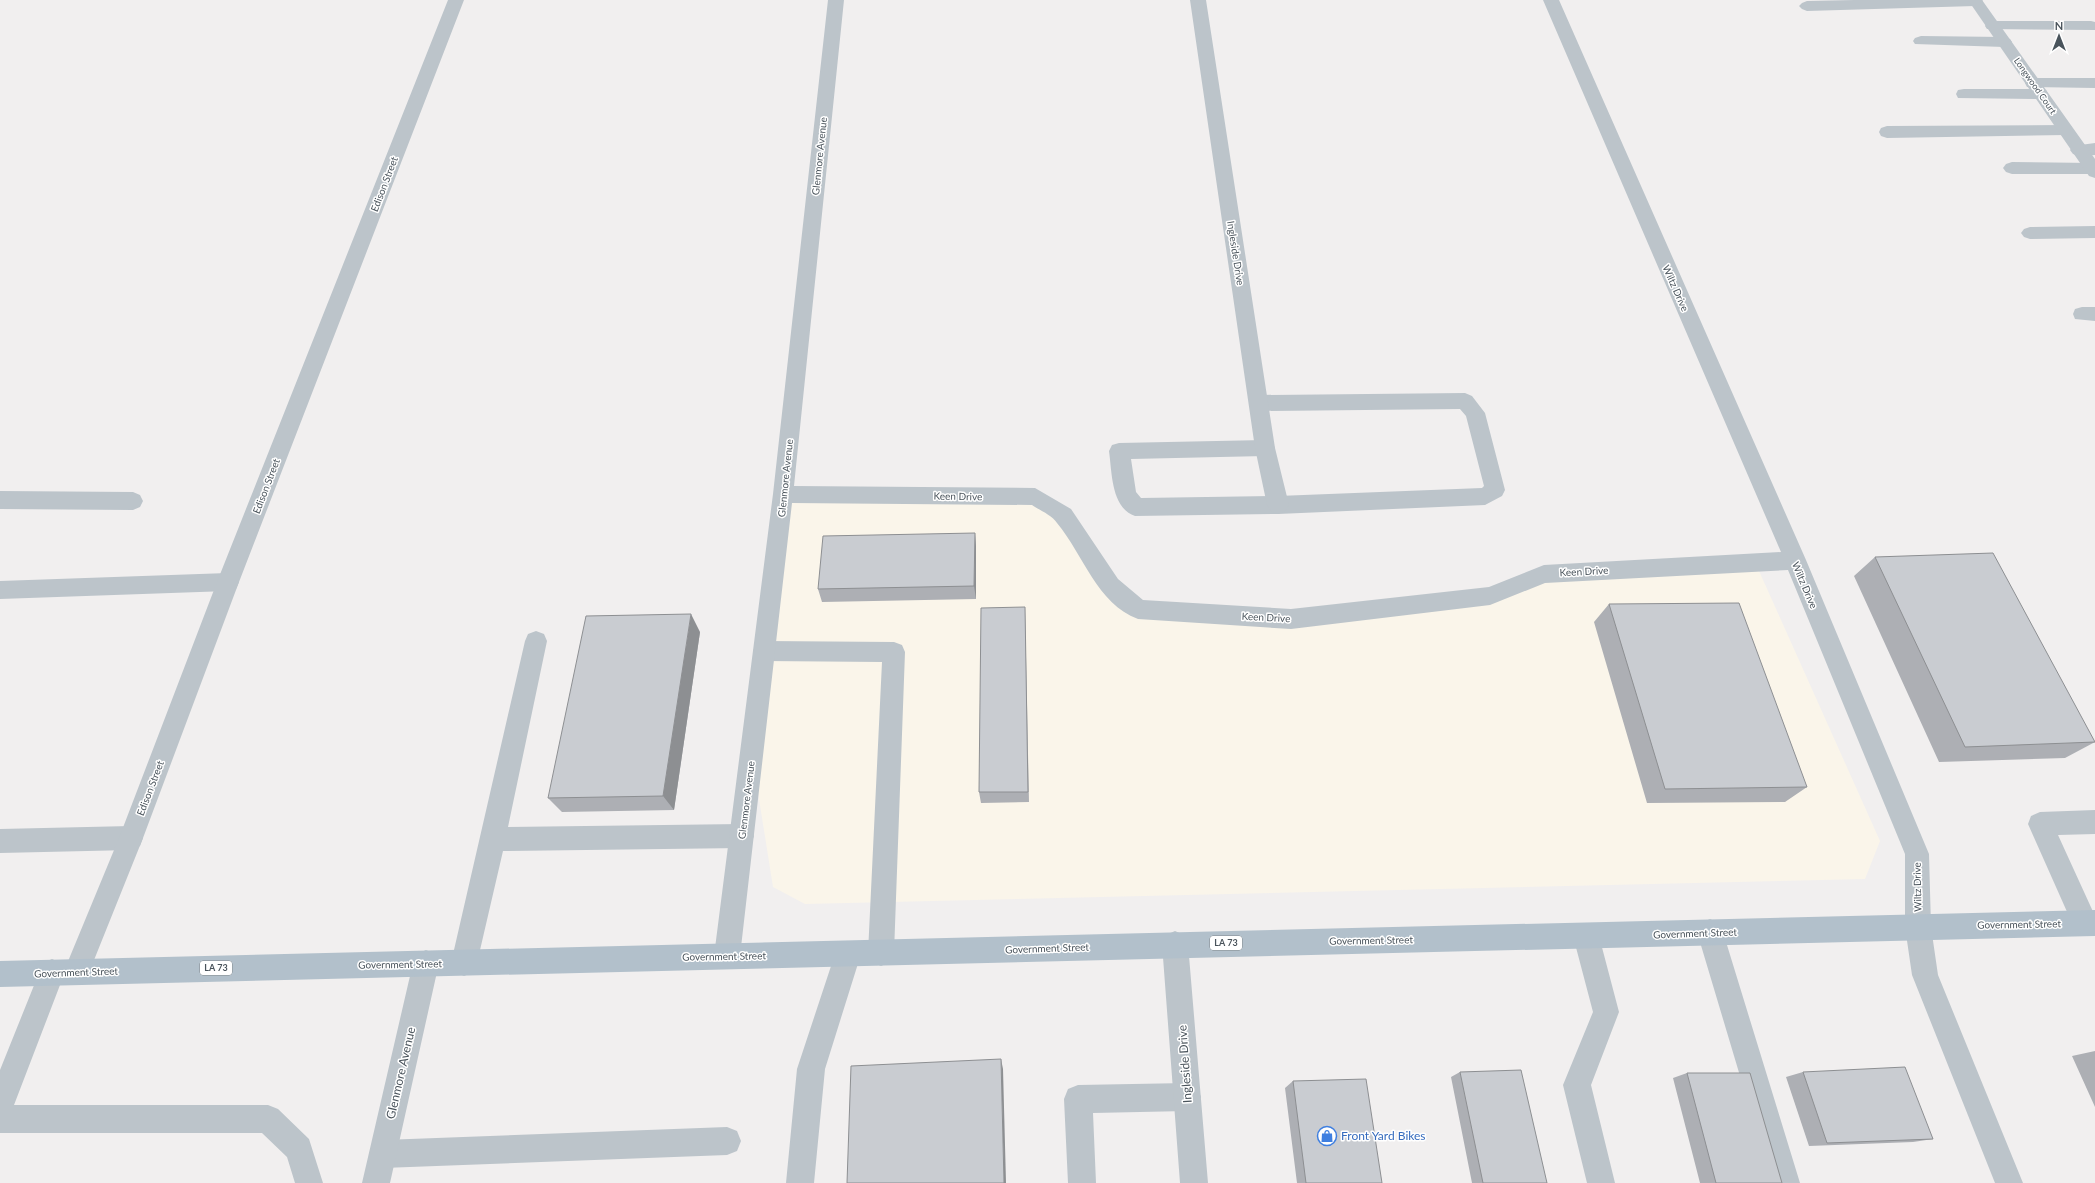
<svg xmlns="http://www.w3.org/2000/svg" width="2095" height="1183" font-family="Lato,sans-serif">
	<style>
		.commercial { fill: #faf5ea }
		.lines { fill: none; stroke-linecap: round; stroke-linejoin: round }
		.service { fill: #bcc4ca; fill-rule: evenodd }
		.minor { fill: #bcc4ca; fill-rule: evenodd }
		.primary { fill: #b2c0cb; fill-rule: evenodd }
		.wall { fill: #adafb4 }
		.shaded-wall { fill: #8d8f92 }
		.building { fill: #c9ccd1; stroke: #8d8f92 }
		.labels { text-anchor: middle; stroke-width: 3; stroke-linejoin: round; paint-order: stroke }
		.far-street-label { font-size: 9px; fill: #49535b; stroke: #fff }
		.shield { fill: #fff; stroke: #80878c; stroke-width: 1 }
		.shield-label { font-size: 9px; font-weight: bold; fill: #49535b }
		.street-label { font-size: 10px; fill: #49535b; stroke: #fff }
		.near-street-label { font-size: 12px; fill: #49535b; stroke: #fff }
		.near-shop-label { font-size: 12px; fill: #366cbe; stroke: #fff; text-anchor: start }
	</style>
	<rect width="100%" height="100%" fill="#f1efef"/>
	<path class="commercial" d="M783 494 1035 497 1138 609 1291 619 1490 596 1544 574 1755 562 1880 841 1865 879 805 904 773 887 752 755Z"/>
	<g class="lines">
		<path class="service" d="M1854 0H1982L1983 1 1980 4 1975 6 1807 11 1802 9 1799 6 1802 3 1807 1Z
			M1993 21H2091L2095 22V30L1987 29 1985 26 1987 23Z
			M1921 36 2004 37 2010 39 2012 42 2010 45 2004 47 1915 44 1913 41 1915 38Z
			M2033 78H2095V88L2027 87 2025 83 2027 79Z
			M1964 89H2040L2046 90 2048 94 2046 98 2040 99 1958 98 1956 94 1958 90Z
			M2065 125 2071 126 2073 130 2071 134 2065 135 1887 138 1881 136 1879 132 1881 128 1887 126Z
			M2095 143V155L2079 156 2073 154 2070 150 2073 146Z
			M2012 162 2093 163 2095 164V174H2012L2006 172 2003 168 2006 164Z
			M2095 226V238L2030 239 2024 237 2021 233 2024 229 2030 227Z
			M2082 307H2095V321L2075 319 2073 314 2075 309Z
			M1465 393 1472 396 1485 413 1505 490 1502 496 1485 505 1278 514 1135 516C1111 508 1112 472 1109 451L1112 445 1119 443 1265 440 1272 442 1275 448 1272 454 1265 456 1131 459 1136 492 1141 498 1278 496 1482 488 1484 486 1466 416 1460 409 1259 411 1252 408 1249 403 1252 398 1259 395Z
			M0 491 133 492 140 495 143 501 140 507 133 510 0 509Z
			M228 573 236 575 239 582 236 589 228 591 0 599V581Z
			M536 631 544 634 547 641 508 827 742 824 751 828 754 836 751 844 742 848 503 851 477 963 473 972 464 976 455 972 451 963 525 641 528 634Z
			M764 641 894 642 902 645 905 652 894 953 890 962 881 966 872 962 868 953 882 662 764 661 756 658 753 651 756 644Z
			M2095 810V834L2058 835 2095 916 2094 932 2085 936 2076 932 2028 824 2031 816 2040 812Z
			M131 826 140 830 143 838 140 846 131 850 0 853V829Z
			M1710 919 1719 923 1723 932 1800 1183H1772L1697 932 1701 923Z
			M1586 923 1595 927 1599 936 1619 1012 1591 1085 1615 1183H1587L1563 1085 1593 1012 1573 936 1577 927Z
			M848 941 857 945 861 954 825 1069 814 1183H786L797 1069 835 954 839 945Z
			M52 959 61 963 65 972 14 1105H268L278 1109 309 1139 323 1183H295L287 1157 262 1133H0V1070L43 963Z
			M1187 1083 1197 1087 1201 1097 1197 1107 1187 1111 1093 1113 1096 1183H1068L1064 1099 1068 1089 1078 1085Z
			M727 1127 737 1131 741 1141 737 1151 727 1155 383 1168 373 1164 369 1154 373 1144 383 1140Z"/>
		<path class="minor" d="M448 0H464L239 582 143 838 86 980 77 984 68 980 64 971 119 838 217 582Z
			M828 0H844L794 486 1035 488 1071 509 1118 579 1143 600 1291 609 1489 587 1544 565 1781 552 1543 0H1559L1806 560 1929 854 1931 927 1938 975 2023 1183H1995L1912 975 1905 927V854L1788 570 1545 583 1490 605 1291 629 1138 619C1097 604 1083 554 1057 523 1052 515 1039 510 1032 505L792 503 740 956 736 965 727 969 718 965 714 956 773 494Z
			M1190 0H1206L1275 448 1289 505 1285 511 1278 514 1271 511 1267 505 1255 448Z
			M1968 0H1982L2095 159V178L2089 176Z
			M1175 931 1184 935 1188 944 1208 1183H1180L1162 944 1166 935Z
			M426 950 435 954 439 963 390 1183H362L413 963 417 954Z"/>
		<path class="primary" d="M2095 910V936L0 987V961Z"/>
	</g>
	<path class="wall" d="M975 533 976 547V599L822 602 818 589Z
		M1875 557 2095 742 2065 758 1939 762 1854 576Z
		M1609 604 1807 787 1785 802 1647 803 1594 622Z
		M1025 607 1029 802 981 803 979 792Z
		M700 632 674 810 562 812 548 798Z
		M2095 1051V1107L2072 1056Z
		M1460 1072 1547 1183H1472L1451 1077Z
		M1803 1072 1933 1139 1913 1142 1809 1146 1786 1077Z
		M1687 1073 1782 1183H1700L1673 1078Z
		M1293 1081 1382 1183H1297L1285 1088Z"/>
	<path class="shaded-wall" d="M975 533 976 547V599L974 586Z
		M691 614 700 632 674 810 663 796Z
		M1001 1059 1003 1069 1006 1183H1004Z"/>
	<path class="building" d="M975 533 974 586 818 589 823 536Z
		M1993 553 2095 742 1965 747 1875 557Z
		M1739 603 1807 787 1665 789 1609 604Z
		M1025 607 1028 792H979L981 608Z
		M691 614 663 796 548 798 586 616Z
		M1001 1059 1004 1183H847L851 1066Z
		M1905 1067 1933 1139 1827 1143 1803 1072Z
		M1521 1070 1547 1183H1483L1460 1072Z
		M1687 1073H1750L1782 1183H1716Z
		M1366 1079 1382 1183H1306L1293 1081Z"/>
	<defs>
		<symbol id="shop-ring" viewBox="-11 -11 22 22"><circle r="9.5" fill="#fff" stroke="#3f7fe0" stroke-width="1.5"/><path d="M-5-2.5h2.3a2.7 3.5 0 0 1 5.4 0H5L5.5 6h-11ZM-1.5-2.5h3a1.5 2.3 0 0 0-3 0Z" fill="#3f7fe0"/></symbol>
	</defs>
	<g fill-rule="evenodd">
		<use href="#shop-ring" x="1316" y="1125" width="22" height="22"/>
	</g>
	<g class="labels">
		<g class="far-street-label">
			<text transform="translate(2035 86) rotate(55)" y="3">Longwood Court</text>
		</g>
		<g class="shield">
			<rect x="1210" y="936" width="32" height="14" rx="3"/>
			<rect x="200" y="961" width="32" height="14" rx="3"/>
		</g>
		<g class="shield-label">
			<text x="1226" y="946">LA 73</text>
			<text x="216" y="971">LA 73</text>
		</g>
		<g class="street-label">
			<text transform="translate(819 156) rotate(-84)" y="4">Glenmore Avenue</text>
			<text transform="translate(384 184) rotate(-69)" y="4">Edison Street</text>
			<text transform="translate(1236 253) rotate(81)" y="4">Ingleside Drive</text>
			<text transform="translate(1676 288) rotate(66)" y="4">Wiltz Drive</text>
			<text transform="translate(785 478) rotate(-84)" y="4">Glenmore Avenue</text>
			<text transform="translate(266 486) rotate(-69)" y="4">Edison Street</text>
			<text transform="translate(958 496) rotate(1)" y="4">Keen Drive</text>
			<text transform="translate(1584 571) rotate(-3)" y="4">Keen Drive</text>
			<text transform="translate(1805 585) rotate(67)" y="4">Wiltz Drive</text>
			<text transform="translate(1266 617) rotate(3)" y="4">Keen Drive</text>
			<text transform="translate(150 788) rotate(-69)" y="4">Edison Street</text>
			<text transform="translate(746 800) rotate(-83)" y="4">Glenmore Avenue</text>
			<text transform="translate(1917 887) rotate(-91)" y="4">Wiltz Drive</text>
			<text transform="translate(2019 924) rotate(-1)" y="4">Government Street</text>
			<text transform="translate(1695 933) rotate(-2)" y="4">Government Street</text>
			<text transform="translate(1371 940) rotate(-1)" y="4">Government Street</text>
			<text transform="translate(1047 948) rotate(-2)" y="4">Government Street</text>
			<text transform="translate(724 956) rotate(-1)" y="4">Government Street</text>
			<text transform="translate(400 964) rotate(-1)" y="4">Government Street</text>
			<text transform="translate(76 972) rotate(-2)" y="4">Government Street</text>
		</g>
		<g class="near-street-label">
			<text transform="translate(1185 1064) rotate(-94)" y="4">Ingleside Drive</text>
			<text transform="translate(401 1073) rotate(-77)" y="4">Glenmore Avenue</text>
		</g>
		<g class="near-shop-label">
			<text x="1341" y="1140">Front Yard Bikes</text>
		</g>
	</g>
	<g transform="translate(2059 36)" stroke="#ffffff" stroke-width="3" paint-order="stroke">
	<path d="M0-3L7 15L0 10L-7 15Z" fill="#49535b"/>
	<text y="-6" font-size="11" font-weight="bold" text-anchor="middle" fill="#49535b">N</text>
	</g>
</svg>
